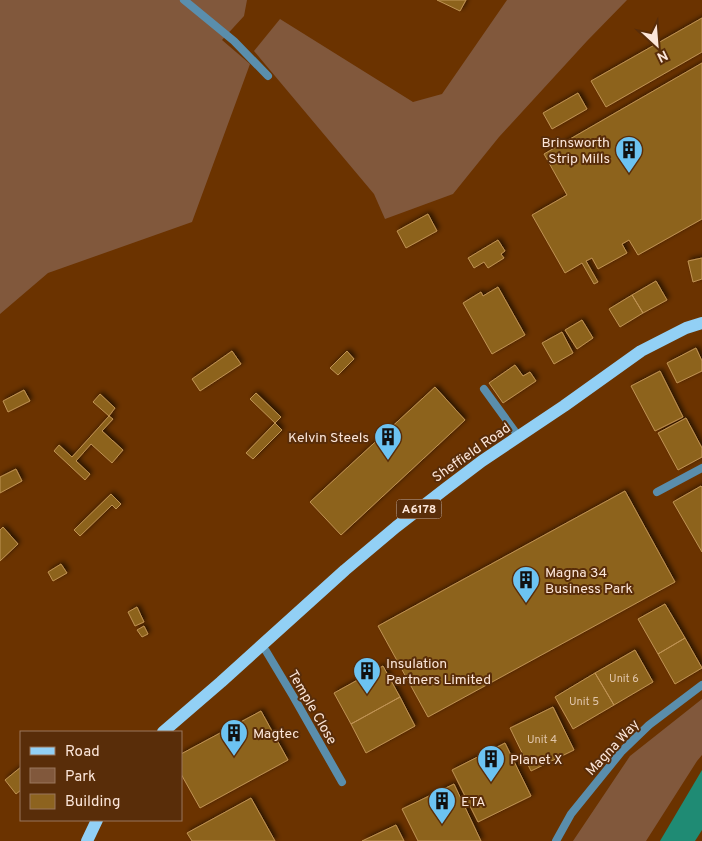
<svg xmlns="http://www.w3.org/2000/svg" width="702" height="841" font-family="Overpass,sans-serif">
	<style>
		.green { fill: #81583c }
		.water { fill: #1f8b74 }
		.building { fill: #8d631f; stroke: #c09353; filter: url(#shadow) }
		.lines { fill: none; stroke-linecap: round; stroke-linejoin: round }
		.minor { stroke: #5a8eac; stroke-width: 8 }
		.primary { stroke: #92d0f5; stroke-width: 12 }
		.labels { text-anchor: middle; stroke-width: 4; stroke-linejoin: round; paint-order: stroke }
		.number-label { font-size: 11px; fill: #e0c5aa }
		.shield { fill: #592d09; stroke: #cbae9b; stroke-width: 1 }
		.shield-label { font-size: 12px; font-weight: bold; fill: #fce6d9 }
		.poi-label { font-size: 14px; fill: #fce6d9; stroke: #592d09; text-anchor: start }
		.street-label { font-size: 14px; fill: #fce6d9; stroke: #592d09 }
	</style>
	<defs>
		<filter id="shadow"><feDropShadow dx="2.5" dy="-2.5" stdDeviation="2.5" flood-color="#0009"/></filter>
	</defs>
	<rect width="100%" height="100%" fill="#6b3300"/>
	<path class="green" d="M0 0H247L244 16 222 40 250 64 192 222 48 273 0 314Z
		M507 0H627L587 41 499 137 453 194 385 219 374 194 254 51 280 19 413 102 442 94Z
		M702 699V755L697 761 646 841H573L630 756Z"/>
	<path class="water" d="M702 770V830L695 841H660Z"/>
	<path class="building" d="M437 0H466L460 11Z
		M702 18V52L606 107 591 81Z
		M702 63V219L638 255 629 240 622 244 627 253 598 269 592 258 586 261 598 282 594 284 582 263 565 273 532 215 567 195 544 154Z
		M578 93 587 109 552 129 543 113Z
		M428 214 437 231 406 248 397 231Z
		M498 240 505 251 501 254 504 258 488 268 484 262 474 268 468 258Z
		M702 258V279L693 282 688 261Z
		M656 281 667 300 643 313 632 295Z
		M498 287 525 335 492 354 463 303 481 292 483 296Z
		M632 295 643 313 620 327 609 309Z
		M582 320 593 338 577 349 565 330Z
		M562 332 573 353 554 364 542 343Z
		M696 348 702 361V371L677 383 667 363Z
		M232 351 241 364 200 391 192 379Z
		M347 351 354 359 338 375 330 368Z
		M515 365 523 376 530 372 536 381 503 403 489 383Z
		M660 371 683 417 655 431 631 386Z
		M435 387 465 420 341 535 310 502Z
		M24 390 30 401 8 412 3 401Z
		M256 393 281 417 275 423 250 399Z
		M100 394 115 408 109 416 93 402Z
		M109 416 113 419 102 431 123 450 112 463 91 444 76 461 90 474 85 480 54 451 59 445 72 457Z
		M686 418 702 448V457L678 470 658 433Z
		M275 423 282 430 253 459 246 453Z
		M16 469 22 481 0 493V477Z
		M701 486 702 487V552L673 502Z
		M625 491 675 582 428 717 378 626Z
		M111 494 121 504 116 509 112 505 80 536 74 530Z
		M3 527 18 544 0 561V530Z
		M61 564 67 573 53 581 48 572Z
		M665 604 685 638 658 654 638 619Z
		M137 607 144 622 135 626 128 612Z
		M144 626 148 634 142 637 137 630Z
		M685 638 702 668 675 684 658 654Z
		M635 650 653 682 614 705 595 673Z
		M383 666 400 697 351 724 334 693Z
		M595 673 614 705 573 729 555 697Z
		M400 697 415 726 366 753 351 724Z
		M553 707 574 750 531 771 510 728Z
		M261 711 288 760 200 808 181 774V754Z
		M505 743 531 796 478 822 452 770Z
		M21 767V790L16 794 5 780Z
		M454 784 481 841H418L402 809Z
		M251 798 275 841H192L187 833Z
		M396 825 404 841H362Z"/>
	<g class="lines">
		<path class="minor" d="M184 0 234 41 268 76
			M484 389 519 437
			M657 492 702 468
			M261 645 266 651 293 696 342 782
			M556 841 571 814 622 751 649 725 702 685"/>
		<path class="primary" d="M163 732 221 682 345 570 396 527 445 489 482 461 564 406 641 351 686 328 702 323
			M87 841 97 820"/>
	</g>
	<defs>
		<symbol id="building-pin" viewBox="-11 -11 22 30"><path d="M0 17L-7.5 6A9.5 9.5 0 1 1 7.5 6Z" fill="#6cc3f2" stroke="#592d09"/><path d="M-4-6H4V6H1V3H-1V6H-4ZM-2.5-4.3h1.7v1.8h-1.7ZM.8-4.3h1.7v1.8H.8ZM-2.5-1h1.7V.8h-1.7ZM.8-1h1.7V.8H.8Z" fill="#111"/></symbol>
	</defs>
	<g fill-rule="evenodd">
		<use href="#building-pin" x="613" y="134" width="32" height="43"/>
		<use href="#building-pin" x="372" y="421" width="32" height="43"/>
		<use href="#building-pin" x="510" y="564" width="32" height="43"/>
		<use href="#building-pin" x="351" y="655" width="32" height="43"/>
		<use href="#building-pin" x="218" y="717" width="32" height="43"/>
		<use href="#building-pin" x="475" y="743" width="32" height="43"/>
		<use href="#building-pin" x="426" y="785" width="32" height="43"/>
	</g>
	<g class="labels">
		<g class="number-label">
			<text x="624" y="682">Unit 6</text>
			<text x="584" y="705">Unit 5</text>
			<text x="542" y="743">Unit 4</text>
		</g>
		<rect class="shield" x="396.5" y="499.5" width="45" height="19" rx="4"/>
		<g class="shield-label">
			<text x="419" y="513">A6178</text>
		</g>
		<g class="poi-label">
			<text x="610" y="147" text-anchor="end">Brinsworth<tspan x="610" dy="16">Strip Mills</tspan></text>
			<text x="369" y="442" text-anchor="end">Kelvin Steels</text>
			<text x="545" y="577">Magna 34<tspan x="545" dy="16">Business Park</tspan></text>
			<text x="386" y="668">Insulation<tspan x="386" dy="16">Partners Limited</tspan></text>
			<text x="253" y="738">Magtec</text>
			<text x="510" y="764">Planet X</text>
			<text x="461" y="806">ETA</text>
		</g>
		<g class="street-label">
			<text transform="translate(471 452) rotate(-35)" y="5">Sheffield Road</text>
			<text transform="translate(313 707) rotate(60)" y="5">Temple Close</text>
			<text transform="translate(612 747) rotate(-47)" y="5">Magna Way</text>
		</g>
	</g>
	<rect x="20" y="731" width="162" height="90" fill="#592d09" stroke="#9a775c"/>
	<rect x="30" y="747" width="25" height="8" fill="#92d0f5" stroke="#9a775c"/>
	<text x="65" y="756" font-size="15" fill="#fce6d9">Road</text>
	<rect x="30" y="768" width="25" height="15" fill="#81583c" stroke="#9a775c"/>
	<text x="65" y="781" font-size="15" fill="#fce6d9">Park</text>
	<rect x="30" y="794" width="25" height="15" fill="#8d631f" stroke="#9a775c"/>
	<text x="65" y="806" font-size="15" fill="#fce6d9">Building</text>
	<g transform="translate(657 45) rotate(154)" stroke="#592d09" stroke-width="4" paint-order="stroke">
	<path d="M0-4L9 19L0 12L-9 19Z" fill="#fce6d9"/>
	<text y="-8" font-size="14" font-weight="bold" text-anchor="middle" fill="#fce6d9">N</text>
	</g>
</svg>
